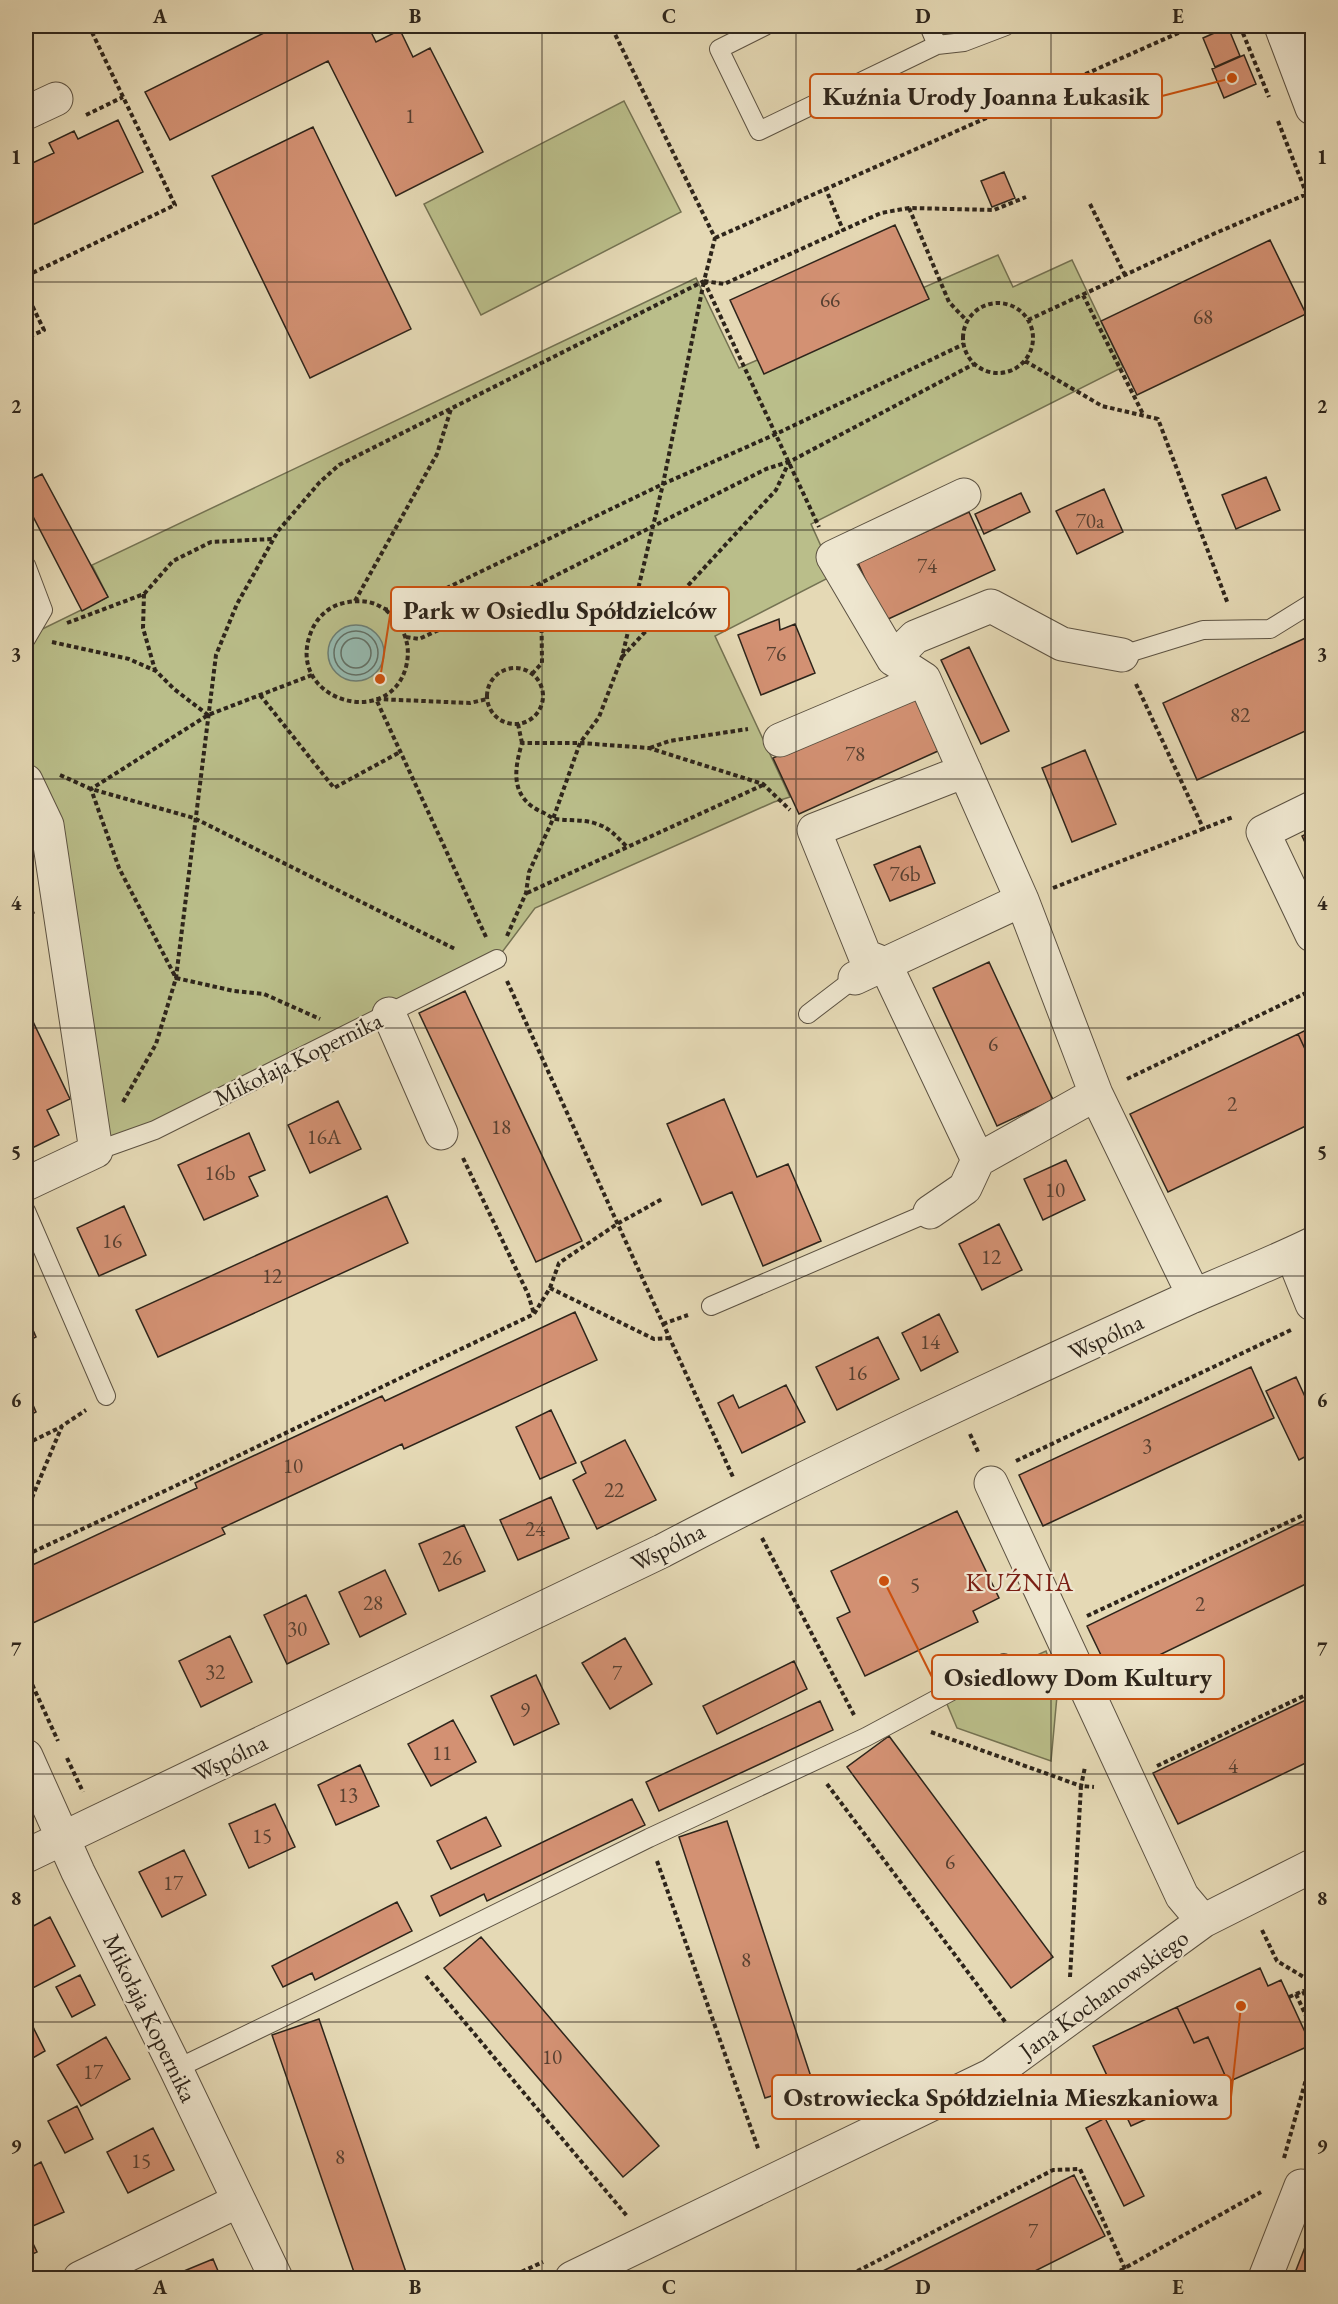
<svg xmlns="http://www.w3.org/2000/svg" width="1338" height="2304" font-family="'EB Garamond',serif">
	<style>
		.green { fill: #babe8a; stroke: #747252; stroke-width: 1.5 }
		.water { fill: #96bab0; stroke: #6c7e74; stroke-width: 1.5 }
		.lines { fill: none; stroke-linecap: round; stroke-linejoin: round }
		.shore { stroke: #627066; stroke-width: 1.5 }
		.building { fill: #d39173; stroke: #2e251b; stroke-width: 1.5 }
		.service-casing { stroke: #5c5242; stroke-width: 20 }
		.minor-casing { stroke: #5c5242; stroke-width: 35 }
		.tertiary-casing { stroke: #5c5242; stroke-width: 35 }
		.path { stroke: #2e251b; stroke-width: 4; stroke-dasharray: 4.5 3; stroke-linecap: butt }
		.service { stroke: #eee6cf; stroke-width: 18 }
		.minor { stroke: #eee6cf; stroke-width: 33 }
		.tertiary { stroke: #eee6cf; stroke-width: 33 }
		.grid { fill: none; stroke: #2e251b; stroke-width: 1.5; stroke-opacity: 0.55 }
		.labels { text-anchor: middle; stroke-width: 4.5; stroke-linejoin: round; paint-order: stroke }
		.number-label { font-size: 21px; fill: #574031 }
		.street-label { font-size: 24px; fill: #2e251b; stroke: #eee6cf }
		.neighbourhood-label { font-size: 26px; letter-spacing: 1.5px; fill: #7a1f14; stroke: #eee6cf }
		.leader { fill: none; stroke: #cc510e; stroke-width: 2 }
		.callout-dot { fill: #cc510e; stroke: #eee6cf; stroke-width: 2 }
		.callout { fill: #eee6cf; stroke: #cc510e; stroke-width: 2 }
		.callout-label { font-size: 26px; text-anchor: middle; font-weight: bold; fill: #2e251b }
		.neatline { fill: none; stroke: #2e251b; stroke-width: 2 }
		.grid-label { font-size: 20px; text-anchor: middle; font-weight: bold; fill: #2e251b }
	</style>
	<rect width="100%" height="100%" fill="#e5d9b5"/>
	<filter id="stains"><feTurbulence type="fractalNoise" baseFrequency=".00333" numOctaves="4"/><feColorMatrix values="0 0 0 0 .2 0 0 0 0 .09 0 0 0 0 .02 0 0 0 .5 -.17"/></filter>
	<radialGradient id="worn" r=".72"><stop offset=".6" stop-color="#630" stop-opacity="0"/><stop offset="1" stop-color="#630" stop-opacity=".3"/></radialGradient>
	<path class="green" d="M624 101 681 212 481 315 424 204Z
		M998 255 1013 287 1072 260 1123 367 811 524 834 575 715 636 790 797 774 802 535 908 497 959 96 1151 26 781V637L108 597 92 565 696 278 739 368Z
		M1046 1651 1058 1685 1051 1761 957 1728 944 1697Z"/>
	<path class="water" d="M328 653a28 28 0 1 1 56 0a28 28 0 1 1-56 0Z"/>
	<g class="lines">
		<path class="shore" d="M334 653a22 22 0 1 1 44 0a22 22 0 1 1-44 0Z
			M341 653a15 15 0 1 1 30 0a15 15 0 1 1-30 0Z"/>
	</g>
	<path class="building" d="M278 26H368L376 42 400 30 413 57 430 48 483 152 396 196 328 61 170 140 145 92Z
		M1228 27 1240 56 1215 67 1203 38Z
		M1244 55 1256 84 1224 98 1212 69Z
		M118 120 143 172 26 228V166L54 153 49 143 74 131 78 139Z
		M313 127 411 329 310 378 212 176Z
		M1004 172 1015 198 992 207 981 181Z
		M895 225 929 299 764 374 730 300Z
		M1270 240 1306 314 1137 395 1101 321Z
		M42 474 108 597 82 611 26 503V482Z
		M1266 477 1280 510 1236 529 1222 495Z
		M1104 489 1123 532 1077 554 1056 511Z
		M1021 493 1030 512 984 534 975 514Z
		M969 512 995 570 884 621 858 563Z
		M779 619 780 630 795 624 815 673 761 695 738 635Z
		M1312 635V728L1197 780 1163 703Z
		M969 647 1009 731 981 744 941 660Z
		M913 694 938 751 799 814 773 758Z
		M1085 750 1116 824 1072 842 1042 768Z
		M1312 831V857L1302 836Z
		M920 846 935 883 890 901 874 865Z
		M26 894 34 913 26 917Z
		M989 962 1053 1100 997 1126 933 988Z
		M465 991 582 1241 536 1262 419 1013Z
		M26 1007 70 1099 47 1110 59 1135 26 1151Z
		M1312 1027V1064L1298 1034Z
		M1298 1034 1312 1064V1123L1168 1192 1130 1114Z
		M724 1099 757 1177 788 1164 821 1241 763 1266 732 1192 702 1205 667 1124Z
		M338 1101 361 1149 310 1173 288 1125Z
		M249 1133 265 1170 249 1177 258 1196 204 1220 178 1165Z
		M1066 1160 1085 1200 1043 1220 1024 1179Z
		M387 1196 408 1243 158 1357 136 1310Z
		M124 1206 146 1255 99 1276 77 1228Z
		M999 1224 1022 1270 982 1290 959 1244Z
		M575 1312 597 1360 404 1449 402 1444 222 1528 225 1534 33 1623 26 1606V1568L197 1488 195 1483 382 1396 385 1401Z
		M26 1314 36 1337 26 1342Z
		M939 1314 958 1352 921 1371 902 1333Z
		M878 1337 899 1379 837 1410 816 1367Z
		M1251 1367 1274 1418 1043 1526 1019 1475Z
		M1296 1377 1312 1412V1453L1299 1460 1266 1391Z
		M786 1385 805 1422 742 1453 718 1403 733 1395 739 1408Z
		M26 1389 36 1412 26 1417Z
		M551 1410 576 1463 540 1479 516 1427Z
		M625 1440 656 1500 597 1529 573 1480 586 1473 581 1462Z
		M551 1497 569 1538 518 1560 500 1520Z
		M957 1511 999 1598 973 1611 978 1622 865 1676 837 1618 850 1612 831 1571Z
		M1312 1517V1581L1112 1678 1087 1626Z
		M464 1525 485 1571 439 1591 419 1544Z
		M385 1570 406 1614 360 1637 339 1592Z
		M306 1595 329 1644 287 1664 264 1615Z
		M230 1636 252 1682 201 1707 179 1661Z
		M625 1638 652 1684 610 1709 582 1663Z
		M794 1661 807 1689 717 1734 703 1706Z
		M536 1675 559 1724 514 1745 491 1696Z
		M1312 1697V1760L1178 1824 1153 1773Z
		M820 1701 833 1730 659 1811 646 1782Z
		M453 1720 476 1762 431 1786 408 1744Z
		M889 1736 1053 1957 1011 1988 847 1767Z
		M360 1765 379 1806 336 1825 318 1785Z
		M632 1799 645 1825 487 1901 484 1894 440 1916 431 1896Z
		M275 1804 295 1847 249 1868 229 1824Z
		M486 1817 501 1846 451 1869 437 1841Z
		M727 1821 813 2083 765 2098 679 1837Z
		M184 1850 206 1895 162 1917 139 1872Z
		M397 1902 412 1931 315 1980 312 1973 283 1987 272 1966Z
		M50 1917 75 1966 29 1990 26 1982V1930Z
		M481 1937 659 2146 623 2177 444 1968Z
		M1260 1968 1268 1986 1281 1980 1311 2045 1228 2082 1208 2037 1194 2043 1177 2007Z
		M80 1975 95 2005 72 2017 56 1987Z
		M1177 2007 1194 2043 1208 2037 1228 2082 1131 2126 1093 2046Z
		M26 2012 34 2029 26 2033Z
		M319 2019 408 2278H356L272 2035Z
		M34 2029 45 2051 26 2062V2033Z
		M106 2037 130 2079 81 2106 57 2065Z
		M77 2106 93 2139 65 2153 48 2121Z
		M1105 2118 1144 2196 1124 2206 1086 2128Z
		M153 2128 174 2170 128 2193 107 2152Z
		M41 2162 64 2212 26 2229 37 2252 26 2257V2170Z
		M1074 2175 1105 2236 1021 2278H869Z
		M1312 2229V2278H1293Z
		M213 2259 221 2278H167Z"/>
	<g class="lines">
		<defs>
			<path id="service" d="M765 26 719 49 759 131 937 45
				M929 26 937 45 964 42 1006 26
				M26 565 43 610 26 639
				M1122 655 1203 630 1270 629 1312 603
				M808 1014 855 978
				M96 1151 155 1130 497 959
				M26 1211 106 1396
				M711 1306 930 1212
				M176 2069 410 1956 649 1838 866 1737 1004 1663"/>
			<path id="minor" d="M1285 36 1312 27
				M26 113 56 99
				M964 495 833 557 893 659 924 679 1022 900 1096 1094 1194 1296
				M893 659 915 637 991 606 1062 644 1122 655
				M780 740 924 679
				M965 771 814 830 865 956 885 964 978 1160
				M26 781 47 825 96 1151 26 1184
				M1312 808 1263 832 1312 935
				M855 978 1022 900
				M389 1014 441 1133
				M930 1212 965 1188 978 1160 1096 1094
				M1292 1254 1312 1304
				M991 1483 1182 1896 1203 1921
				M26 1756 78 1872 176 2069 276 2278
				M26 1856 662 1551C835 1460 1013 1378 1191 1297 1232 1279 1273 1263 1312 1244
				M80 2278 238 2201
				M572 2278 992 2075 1203 1921 1312 1866
				M1265 2278 1301 2186"/>
			<path id="tertiary" d="M1281 26 1312 108"/>
		</defs>
		<use href="#service" class="service-casing"/>
		<use href="#minor" class="minor-casing"/>
		<use href="#tertiary" class="tertiary-casing"/>
		<path class="path" d="M1240 26 1269 97
			M86 115 123 97
			M1278 121 1312 208
			M825 187 843 230 881 213 909 208 994 210 1026 197
			M1090 204 1125 275
			M909 208 949 302 967 321
			M715 238 1194 26
			M26 276 175 205 89 26
			M704 281 819 527
			M704 281 724 284 843 230
			M26 293 44 330 26 338
			M1083 295 1143 414
			M963 338a35 35 0 1 1 70 0a35 35 0 1 1-70 0Z
			M1028 320 1211 235 1307 194
			M1025 361 1102 406 1158 419 1228 604
			M144 594 143 628 155 670
			M355 601 437 454 451 409
			M386 610C403 626 412 643 406 667 389 731 284 700 311 632 316 619 327 608 340 604 350 601 362 600 372 603 378 604 382 609 389 610 394 610 401 608 407 607L663 484 776 434 964 344
			M67 623 144 594 173 561 211 542 272 539
			M406 637 419 639 541 583 766 469 788 462
			M52 642 129 659 156 671 174 689 208 715
			M622 657 776 490 789 462 974 364
			M487 696a28 28 0 1 1 56 0a28 28 0 1 1-56 0Z
			M532 674 542 663 541 583
			M312 675 208 715 91 789 119 868 176 978 234 991 264 994 320 1019
			M1136 684 1204 830
			M260 695 334 788 400 752
			M518 724 522 743
			M650 748 669 741 748 729
			M60 775 91 789 194 818 455 949
			M626 846C617 837 610 828 597 824 584 819 570 821 556 819 551 818 548 815 544 813 511 799 513 773 522 743H580L649 748 763 784 790 810
			M1053 888 1233 817
			M527 893 763 785
			M507 936 526 893 529 872 553 819 580 743 599 717 622 657 663 484 704 281
			M486 937 376 699 470 703 487 699
			M507 981 733 1477
			M1127 1079 1312 990
			M123 1102 156 1044 176 978 216 655 237 604 278 531 319 483 339 465 704 281 715 238 611 26
			M463 1158 528 1294 534 1314
			M550 1288 559 1263 617 1224 662 1199
			M663 1324 688 1315
			M970 1434 979 1454
			M26 1444 61 1427
			M1016 1461 1293 1329
			M26 1512 62 1426 86 1410
			M762 1538 854 1715
			M26 1555 171 1488 534 1314 550 1288 654 1339 668 1338
			M1087 1616 1312 1511
			M26 1671 58 1741
			M931 1732 1081 1786 1085 1767
			M67 1758 83 1792
			M1157 1766 1312 1692
			M827 1784 1006 2023
			M657 1861 759 2151
			M1262 1930 1277 1961 1307 1979 1312 1989
			M426 1976 627 2216
			M1070 1977 1081 1786 1094 1787
			M1296 1994 1312 2029
			M1289 1997 1303 1991 1312 2012
			M1284 2158 1312 2058
			M508 2278 543 2262
			M844 2278 1053 2170 1080 2169 1125 2269
			M1107 2278 1261 2192"/>
		<use href="#service" class="service"/>
		<use href="#minor" class="minor"/>
		<use href="#tertiary" class="tertiary"/>
	</g>
	<path class="grid" d="M287 26V2278M542 26V2278M796 26V2278M1051 26V2278M26 282H1312M26 530H1312M26 779H1312M26 1028H1312M26 1276H1312M26 1525H1312M26 1774H1312M26 2022H1312"/>
	<g class="labels">
		<g class="number-label">
			<text x="410" y="123">1</text>
			<text x="830" y="307">66</text>
			<text x="1203" y="324">68</text>
			<text x="1090" y="528">70a</text>
			<text x="927" y="573">74</text>
			<text x="776" y="661">76</text>
			<text x="1240" y="722">82</text>
			<text x="855" y="761">78</text>
			<text x="905" y="881">76b</text>
			<text x="993" y="1051">6</text>
			<text x="1232" y="1111">2</text>
			<text x="501" y="1134">18</text>
			<text x="324" y="1144">16A</text>
			<text x="220" y="1180">16b</text>
			<text x="1055" y="1197">10</text>
			<text x="112" y="1248">16</text>
			<text x="991" y="1264">12</text>
			<text x="272" y="1283">12</text>
			<text x="930" y="1349">14</text>
			<text x="857" y="1380">16</text>
			<text x="1147" y="1453">3</text>
			<text x="293" y="1473">10</text>
			<text x="614" y="1497">22</text>
			<text x="535" y="1536">24</text>
			<text x="452" y="1565">26</text>
			<text x="915" y="1592">5</text>
			<text x="373" y="1610">28</text>
			<text x="1200" y="1611">2</text>
			<text x="297" y="1636">30</text>
			<text x="215" y="1679">32</text>
			<text x="617" y="1680">7</text>
			<text x="525" y="1717">9</text>
			<text x="442" y="1760">11</text>
			<text x="1233" y="1773">4</text>
			<text x="348" y="1802">13</text>
			<text x="262" y="1843">15</text>
			<text x="950" y="1869">6</text>
			<text x="173" y="1890">17</text>
			<text x="746" y="1967">8</text>
			<text x="552" y="2064">10</text>
			<text x="93" y="2079">17</text>
			<text x="340" y="2164">8</text>
			<text x="141" y="2168">15</text>
			<text x="1033" y="2238">7</text>
		</g>
		<g class="street-label">
			<text transform="translate(298 1059) rotate(-26)" y="8">Mikołaja Kopernika</text>
			<text transform="translate(1106 1337) rotate(-25)" y="8">Wspólna</text>
			<text transform="translate(668 1547) rotate(-27)" y="8">Wspólna</text>
			<text transform="translate(230 1758) rotate(-26)" y="8">Wspólna</text>
			<text transform="translate(1104 1994) rotate(-36)" y="8">Jana Kochanowskiego</text>
			<text transform="translate(150 2018) rotate(64)" y="8">Mikołaja Kopernika</text>
		</g>
		<g class="neighbourhood-label">
			<text x="1020" y="1591">KUŹNIA</text>
		</g>
	</g>
	<path class="leader" d="M1232 78L1162 96M380 679L391 609M884 1581L932 1677M1241 2006L1231 2097"/>
	<g class="callout-dot">
		<circle cx="1232" cy="78" r="6"/>
		<circle cx="380" cy="679" r="6"/>
		<circle cx="884" cy="1581" r="6"/>
		<circle cx="1241" cy="2006" r="6"/>
	</g>
	<g class="callout">
		<rect x="810" y="74" width="352" height="44" rx="6"/>
		<rect x="391" y="587" width="338" height="44" rx="6"/>
		<rect x="932" y="1655" width="292" height="44" rx="6"/>
		<rect x="772" y="2075" width="459" height="44" rx="6"/>
	</g>
	<g class="callout-label">
		<text x="986" y="105">Kuźnia Urody Joanna Łukasik</text>
		<text x="560" y="619">Park w Osiedlu Spółdzielców</text>
		<text x="1078" y="1686">Osiedlowy Dom Kultury</text>
		<text x="1001" y="2106">Ostrowiecka Spółdzielnia Mieszkaniowa</text>
	</g>
	<rect width="1338" height="2304" fill="none" stroke="#e5d9b5" stroke-width="66"/>
	<rect x="33" y="33" width="1272" height="2238" class="neatline"/>
	<g class="grid-label">
		<text x="160" y="23">A</text>
		<text x="415" y="23">B</text>
		<text x="669" y="23">C</text>
		<text x="923" y="23">D</text>
		<text x="1178" y="23">E</text>
		<text x="16" y="164">1</text>
		<text x="1322" y="164">1</text>
		<text x="16" y="413">2</text>
		<text x="1322" y="413">2</text>
		<text x="16" y="661">3</text>
		<text x="1322" y="661">3</text>
		<text x="16" y="910">4</text>
		<text x="1322" y="910">4</text>
		<text x="16" y="1159">5</text>
		<text x="1322" y="1159">5</text>
		<text x="16" y="1407">6</text>
		<text x="1322" y="1407">6</text>
		<text x="16" y="1656">7</text>
		<text x="1322" y="1656">7</text>
		<text x="16" y="1905">8</text>
		<text x="1322" y="1905">8</text>
		<text x="16" y="2153">9</text>
		<text x="1322" y="2153">9</text>
		<text x="160" y="2294">A</text>
		<text x="415" y="2294">B</text>
		<text x="669" y="2294">C</text>
		<text x="923" y="2294">D</text>
		<text x="1178" y="2294">E</text>
	</g>
	<rect width="100%" height="100%" filter="url(#stains)"/>
	<rect width="100%" height="100%" fill="url(#worn)"/>
</svg>
